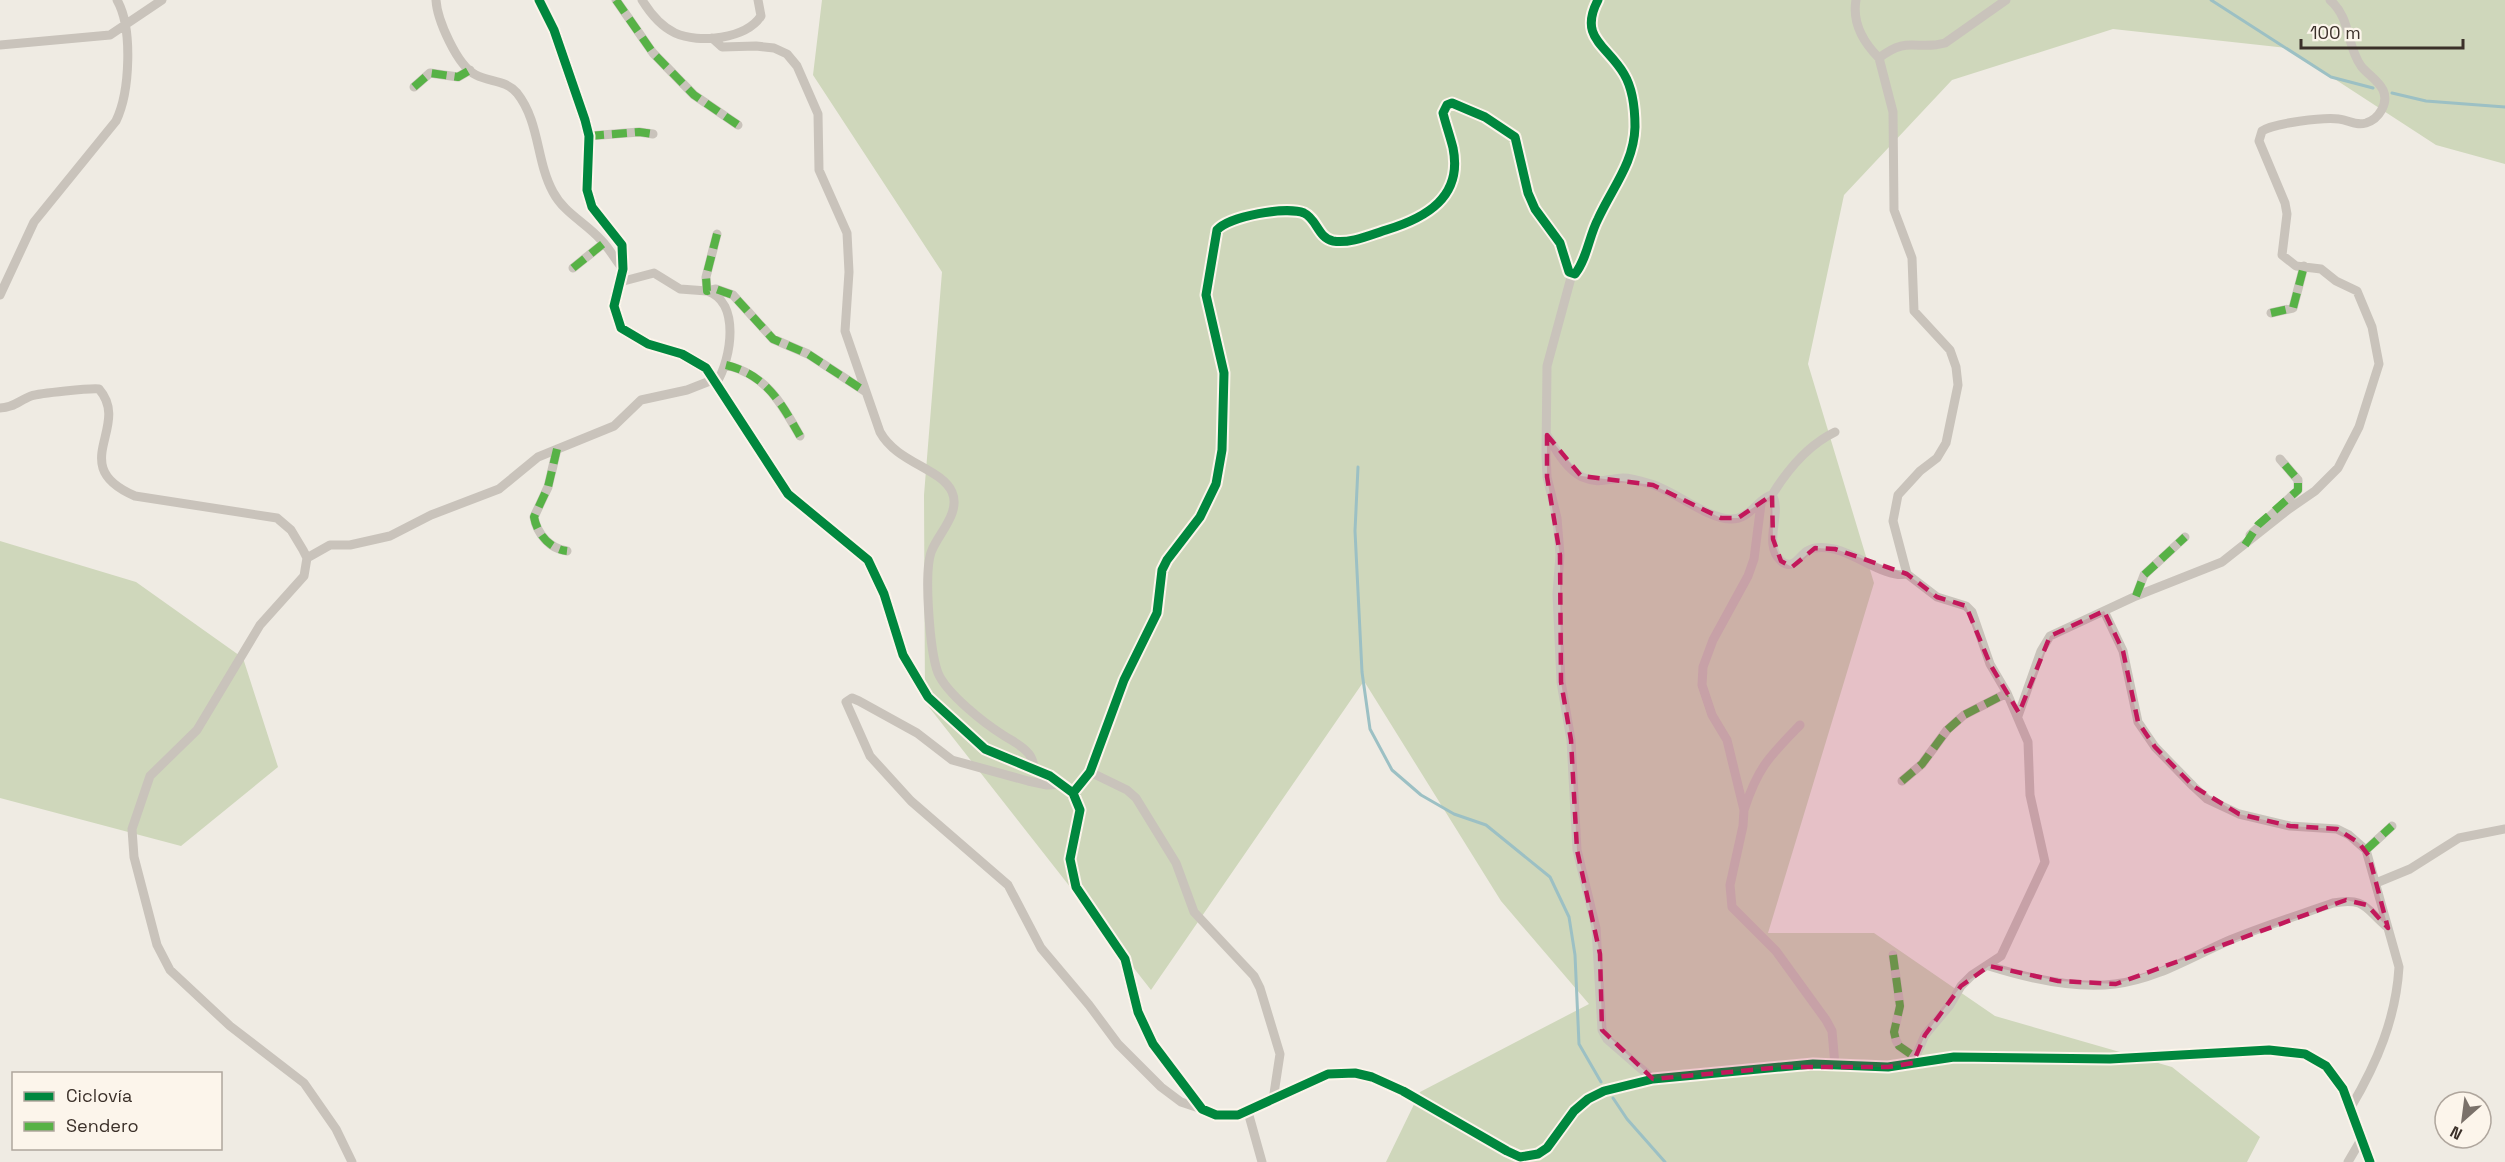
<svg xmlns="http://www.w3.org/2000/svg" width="2505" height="1162" font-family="'Space Grotesk',sans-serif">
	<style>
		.green { fill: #cfd7bb }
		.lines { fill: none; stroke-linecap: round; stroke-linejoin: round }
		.stream { stroke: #9cc0c4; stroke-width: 3 }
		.street { stroke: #c9c3bb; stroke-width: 9 }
		.secondary { stroke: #b9b3ab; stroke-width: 12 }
		.quiet { stroke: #57b246; stroke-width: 8; stroke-dasharray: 15 8; stroke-linecap: butt }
		.cycleway-casing { stroke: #fcf5eb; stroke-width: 13 }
		.cycleway { stroke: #00873e; stroke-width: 9 }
		.marked { fill: #c2185b; fill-opacity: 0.2; stroke: #c2185b; stroke-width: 4.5; stroke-dasharray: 12 8; stroke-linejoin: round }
	</style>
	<rect width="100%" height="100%" fill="#efebe3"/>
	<path class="green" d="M822 0H2505V164L2436 145 2287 48 2113 29 1952 80 1844 195 1808 364 1874 583 1768 933H1874L1995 1016 2172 1067 2260 1137 2247 1162H1386L1420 1092 1589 1004 1501 901 1364 681 1151 990 925 702 924 495 942 272 813 75Z
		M0 541 136 582 243 658 278 767 181 846 0 798Z"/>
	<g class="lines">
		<path class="stream" d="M2211 0 2331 77 2373 88
			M2392 93 2426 101 2505 107
			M1358 467 1355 531 1362 672 1370 729 1392 770 1421 795 1454 814 1486 825 1550 877 1569 917 1575 955 1579 1044 1601 1082
			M1613 1098 1627 1119 1665 1162"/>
		<path class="street" d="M436 0C437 19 457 66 476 75 490 82 506 80 517 93 540 122 536 161 553 192 564 213 586 223 601 240 610 249 615 260 623 269
			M616 0 653 53 694 95 738 125
			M642 0C650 13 660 26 675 33 699 44 746 39 761 16L758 0
			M1856 0C1852 23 1863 42 1879 58
			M712 38 722 47 756 46 774 48 787 54 797 66 818 114 819 170 847 233 849 272 845 331 880 432C897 463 941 468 952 492 961 512 939 533 932 550 923 570 930 652 938 673 947 694 984 723 1003 735 1012 741 1022 745 1029 754 1033 759 1034 765 1035 771
			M0 45 110 35 162 0
			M414 87 430 73 458 77 470 70
			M589 136 639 132 653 134
			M573 268 604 243
			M1572 274 1547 366 1546 455 1547 477 1557 518 1560 555 1557 594 1561 682 1571 740 1577 850 1596 928 1602 1030 1607 1039 1653 1079
			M620 282 654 273 680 289 707 291 716 289 733 295 773 339 808 354 866 392
			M707 291C741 302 731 359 717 382
			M707 291 706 277 717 234
			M0 295 34 222 116 121C130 92 133 28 117 0
			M2271 313 2293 308 2304 266
			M726 365C766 375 780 401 800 436
			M0 408C13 408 20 400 31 396 40 393 91 388 99 389 132 427 65 466 135 496L277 518 291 530 303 550 307 558 304 576 260 625 197 730 150 776 132 829 134 857 157 945 170 970 230 1026 304 1083 336 1129 352 1162
			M1547 435C1556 450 1566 469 1582 477 1598 484 1607 479 1623 478 1633 478 1644 482 1654 485 1677 493 1707 518 1730 519 1750 520 1758 498 1772 495 1783 512 1762 544 1781 561 1793 571 1799 556 1807 551 1815 546 1825 547 1834 549 1855 553 1887 579 1907 574
			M557 449 548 487 534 517C537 534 550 549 567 551
			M1772 495C1788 469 1808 445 1835 432
			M1761 504 1754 559 1748 576 1713 640 1703 667 1702 685 1712 715 1727 740 1744 810 1743 826 1730 885 1732 907 1776 951 1826 1020 1832 1031 1835 1065
			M2250 535 2298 490V480L2280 459
			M307 558 330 545H350L390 536 431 515 499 489 538 457 614 426 641 400 687 390 715 379
			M2136 596 2144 575 2185 537
			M2104 611 2123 651 2138 722 2155 747 2193 786 2207 799 2239 814 2290 826 2337 829 2349 835 2366 850 2399 967C2396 1018 2377 1063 2351 1107
			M2018 716 2041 651 2050 636 2136 596 2222 562 2289 509 2315 491 2338 468 2359 427 2379 364 2372 327 2357 291 2336 281 2321 269 2296 266 2282 255 2287 214 2285 203 2259 141 2262 131C2274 123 2324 117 2339 119 2349 120 2355 126 2366 123 2379 119 2389 103 2383 90 2378 80 2367 74 2361 66 2346 45 2351 18 2330 0
			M1090 772 1127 790 1136 798 1176 863 1194 912 1254 976 1260 988 1280 1054 1273 1100
			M1902 781 1922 764 1947 730 1964 715 2007 693
			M1063 784 1047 785 1028 781 952 760 917 733 859 701 852 698 846 702 870 756 911 801 1008 885 1041 948 1089 1005 1118 1044 1161 1087 1181 1102 1202 1109
			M1073 793 1090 772 1124 680 1157 613 1162 570 1167 560 1200 517 1216 484 1222 450 1224 373 1206 295 1217 230C1229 216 1287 206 1304 213 1317 219 1318 238 1333 241 1350 244 1370 235 1386 230 1426 218 1463 197 1453 148 1450 136 1446 125 1443 113L1447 105 1452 103 1485 117 1515 137 1528 193 1535 209 1560 243 1569 272 1575 274C1587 259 1589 236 1598 219 1612 188 1634 163 1635 127 1635 110 1633 89 1624 74 1607 45 1578 38 1598 0
			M1744 810C1758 767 1769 757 1800 725
			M2366 850 2392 826
			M2376 883 2410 869 2459 838 2505 829
			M1893 955 1900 1006 1894 1032 1896 1040 1899 1046 1915 1057
			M1989 966C2027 978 2075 989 2115 984 2157 979 2193 956 2230 940 2264 926 2299 915 2333 903 2365 897 2365 908 2386 926
			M1913 1063 1925 1035 1950 1005 1961 986 1972 975 2001 956 2045 862 2030 795 2028 742 2007 693 1990 664 1972 612 1966 606 1937 597 1907 574 1893 521 1898 495 1920 471 1937 458 1946 443 1958 385 1956 367 1950 350 1914 311 1912 258 1894 210 1893 112 1879 58C1908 35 1916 51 1945 43L2006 0
			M1248 1112 1262 1162
			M2348 1162 2362 1138"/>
		<path class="secondary" d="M539 0 554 30 585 120 589 136 587 190 592 207 622 245 623 269 614 306 621 328 648 344 682 354 706 368 788 494 868 560 884 594 903 655 928 697 985 749 1050 776 1073 793 1080 810 1070 859 1076 887 1125 959 1138 1012 1153 1044 1202 1109 1216 1115H1238L1328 1074 1355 1073 1372 1077 1403 1091 1507 1151 1520 1157 1538 1154 1547 1148 1574 1111 1588 1099 1604 1091 1653 1079 1813 1064 1888 1067 1954 1057 2110 1059 2269 1050 2305 1054 2326 1066 2343 1089 2370 1162"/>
		<path class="quiet" d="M616 0 653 53 694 95 738 125
			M414 87 430 73 458 77 470 70
			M589 136 639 132 653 134
			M717 234 706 277 707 291 716 289 733 295 773 339 808 354 866 392
			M573 268 604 243
			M2271 313 2293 308 2304 266
			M726 365C766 375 780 401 800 436
			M557 449 548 487 534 517C537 534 550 549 567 551
			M2245 545 2258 525 2298 490V480L2280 459
			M2136 596 2144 575 2185 537
			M1902 781 1922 764 1947 730 1964 715 2007 693
			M2366 850 2392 826
			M1893 955 1900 1006 1894 1032 1896 1040 1899 1046 1915 1057"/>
		<defs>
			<path id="cycleway" d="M539 0 554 30 585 120 589 136 587 190 592 207 622 245 623 269 614 306 621 328 648 344 682 354 706 368 788 494 868 560 884 594 903 655 928 697 985 749 1050 776 1073 793 1080 810 1070 859 1076 887 1125 959 1138 1012 1153 1044 1202 1109 1216 1115H1238L1328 1074 1355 1073 1372 1077 1403 1091 1507 1151 1520 1157 1538 1154 1547 1148 1574 1111 1588 1099 1604 1091 1653 1079 1813 1064 1888 1067 1954 1057 2110 1059 2269 1050 2305 1054 2326 1066 2343 1089 2370 1162
				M1073 793 1090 772 1124 680 1157 613 1162 570 1167 560 1200 517 1216 484 1222 450 1224 373 1206 295 1217 230C1229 216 1287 206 1304 213 1317 219 1318 238 1333 241 1350 244 1370 235 1386 230 1426 218 1463 197 1453 148 1450 136 1446 125 1443 113L1447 105 1452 103 1485 117 1515 137 1528 193 1535 209 1560 243 1569 272 1575 274C1587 259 1589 236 1598 219 1612 188 1634 163 1635 127 1635 110 1633 89 1624 74 1607 45 1578 38 1598 0"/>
		</defs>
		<use href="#cycleway" class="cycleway-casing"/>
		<use href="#cycleway" class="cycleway"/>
	</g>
	<path class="marked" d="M1547 435 1581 476 1653 485 1721 518H1738L1772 495 1773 539 1781 561 1792 567 1815 548 1835 549 1907 574 1937 597 1966 606 1990 664 2019 713 2050 636 2104 611 2123 651 2138 722 2155 747 2193 786 2239 814 2290 826 2337 829 2359 843 2369 856 2388 928 2367 905 2346 900 2116 984 2058 981 1989 966 1961 986 1925 1035 1913 1063 1888 1067H1784L1653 1079 1602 1030 1600 954 1577 850 1571 740 1561 682 1560 555 1547 477Z"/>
	<rect x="12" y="1072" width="210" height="78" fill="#fcf5eb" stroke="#afa69d" stroke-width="1.5"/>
	<rect x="24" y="1092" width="30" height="9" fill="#00873e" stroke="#afa69d" stroke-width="1.5"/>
	<text x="66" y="1102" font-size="18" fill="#3b3029">Ciclovía</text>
	<rect x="24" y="1122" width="30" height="9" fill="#57b246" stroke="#afa69d" stroke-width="1.5"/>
	<text x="66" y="1132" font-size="18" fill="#3b3029">Sendero</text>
	<g transform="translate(2463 1120) rotate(208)"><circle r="28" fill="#fcf5eb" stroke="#afa69d" stroke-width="1.5"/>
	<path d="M0-4.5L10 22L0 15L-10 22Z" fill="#7a716a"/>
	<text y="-9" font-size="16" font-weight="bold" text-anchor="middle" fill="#3b3029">N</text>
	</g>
	<path d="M2301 39v9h162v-9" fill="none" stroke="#3b3029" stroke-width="3"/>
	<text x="2310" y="39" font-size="18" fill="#3b3029" stroke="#fcf5eb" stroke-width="4.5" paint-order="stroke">100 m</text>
</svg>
